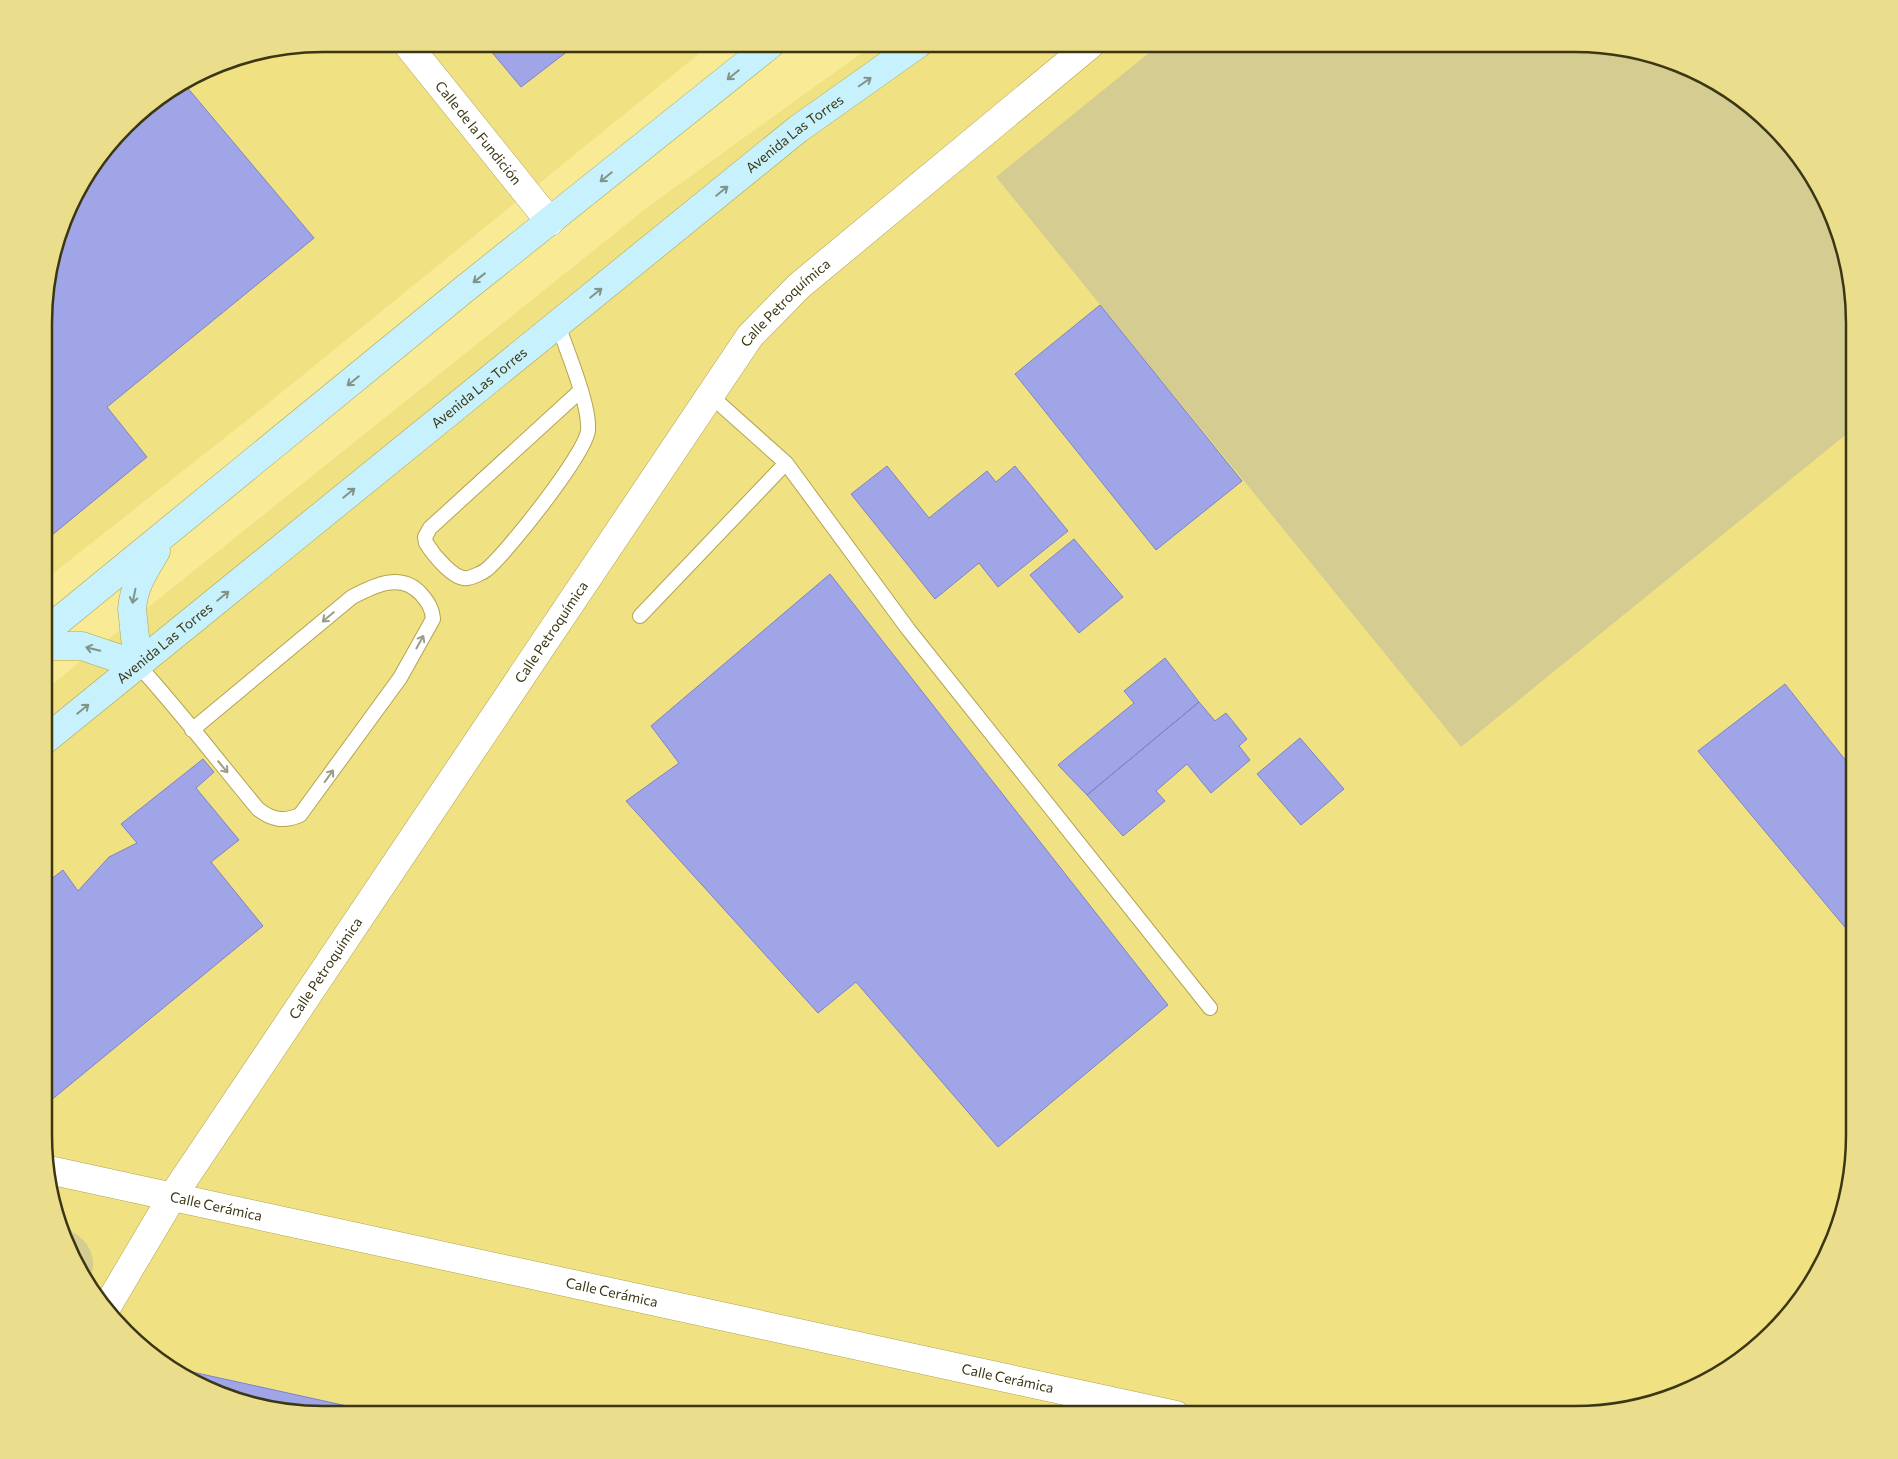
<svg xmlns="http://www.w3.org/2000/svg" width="1898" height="1459" font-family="Commissioner,sans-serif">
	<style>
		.built { fill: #f0e182 }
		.green { fill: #d5cc92 }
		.building { fill: #a0a5e7; stroke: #7d82c9 }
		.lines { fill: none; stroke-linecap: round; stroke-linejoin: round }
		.lane-casing { stroke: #b2a450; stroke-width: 16 }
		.street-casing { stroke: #b2a450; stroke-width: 29 }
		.secondary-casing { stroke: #b2a450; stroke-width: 29 }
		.lane { stroke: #fff; stroke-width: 14 }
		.street { stroke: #fff; stroke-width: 28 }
		.secondary { stroke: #c7f1fc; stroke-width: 28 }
		.oneway { stroke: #829488 }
		.oneway2 { stroke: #9e9b89 }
		.labels { text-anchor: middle; stroke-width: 4; stroke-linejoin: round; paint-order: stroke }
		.street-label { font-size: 14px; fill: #3c3713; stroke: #f9eb96 }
		.rim { fill: none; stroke: #3c3713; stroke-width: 2.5 }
	</style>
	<rect width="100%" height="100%" fill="#f9eb96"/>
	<path class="built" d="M323 44H711L255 414 46 579V287L81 184 139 113 233 59Z
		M874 44H1593L1681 65 1759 113 1826 200 1845 251 1854 323V1154L1833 1243 1785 1320 1698 1387 1630 1410 1575 1415H305L217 1394 139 1346 73 1260 44 1154 45 690 649 206Z"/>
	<path class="green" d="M1160 44H1593L1681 65 1759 113 1826 200 1845 251 1854 323V428L1461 747 996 177Z
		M64 1228C88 1237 100 1258 89 1281L73 1260Z"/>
	<path class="building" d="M485 44H577L521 87Z
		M186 86 314 238 107 407 147 457 46 540V287L81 184 139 113Z
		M1100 305 1242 481 1156 550 1015 374Z
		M887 466 929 518 987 471 996 482 1015 466 1068 531 998 587 979 563 935 599 851 494Z
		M1074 539 1123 597 1079 633 1030 575Z
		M830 574 1168 1005 998 1147 856 982 818 1013 626 801 679 763 651 726Z
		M1165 658 1199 702 1087 795 1058 765 1134 703 1124 691Z
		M1785 684 1854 771V938L1698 751Z
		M1199 702 1215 721 1226 713 1247 739 1239 746 1250 760 1211 793 1187 764 1156 791 1165 801 1123 836 1087 795Z
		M1300 738 1344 789 1301 825 1257 774Z
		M203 759 214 772 196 788 239 840 211 862 263 926 44 1106 45 884 63 870 78 891 109 857 137 843 121 824Z
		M174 1368 388 1415H305L217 1394Z"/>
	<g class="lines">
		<defs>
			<path id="lane" d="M558 324C566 350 590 404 588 430 587 452 506 554 486 570 482 573 473 577 468 578 454 581 433 554 426 543L425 537 430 528 580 391
				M711 396 786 463 908 629 1210 1008
				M640 616 786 463
				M138 665C180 711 218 761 258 809 272 820 284 822 300 815L400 678 433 619C432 608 428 602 421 594 401 572 375 585 352 597L192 730"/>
			<g id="street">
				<path id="s1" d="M407 44 550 222"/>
				<path id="s2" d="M49 1170 1176 1415"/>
				<path id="s3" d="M108 1305 172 1197 750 336 799 286 1091 44"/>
			</g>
			<g id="secondary">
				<path d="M45 632 462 291 771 44"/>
				<path d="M45 646H82L138 665 132 609C134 585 144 572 156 551"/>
				<path id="s4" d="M45 740 798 129 918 44"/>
			</g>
		</defs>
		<use href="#lane" class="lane-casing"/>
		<use href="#street" class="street-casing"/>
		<use href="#secondary" class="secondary-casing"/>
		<use href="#lane" class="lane"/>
		<use href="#street" class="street"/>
		<use href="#secondary" class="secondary"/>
	</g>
	<defs><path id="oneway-shaft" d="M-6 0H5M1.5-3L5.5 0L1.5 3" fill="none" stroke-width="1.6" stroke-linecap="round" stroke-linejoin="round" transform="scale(1.25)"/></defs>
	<g class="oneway">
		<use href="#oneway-shaft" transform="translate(733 75) rotate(141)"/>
		<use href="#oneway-shaft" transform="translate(865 82) rotate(-35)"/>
		<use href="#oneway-shaft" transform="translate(606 177) rotate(141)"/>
		<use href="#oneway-shaft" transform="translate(722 191) rotate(-39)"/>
		<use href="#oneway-shaft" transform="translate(479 278) rotate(142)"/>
		<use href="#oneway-shaft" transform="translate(596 293) rotate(-39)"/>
		<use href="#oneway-shaft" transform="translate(353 381) rotate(141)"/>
		<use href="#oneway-shaft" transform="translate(349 493) rotate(-39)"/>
		<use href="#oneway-shaft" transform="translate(134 596) rotate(102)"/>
		<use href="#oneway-shaft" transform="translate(223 596) rotate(-39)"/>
		<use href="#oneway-shaft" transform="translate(93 649) rotate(-166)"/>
		<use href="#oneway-shaft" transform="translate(83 709) rotate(-39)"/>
	</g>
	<g class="oneway2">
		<use href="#oneway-shaft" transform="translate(328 617) rotate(140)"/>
		<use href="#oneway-shaft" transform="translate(420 642) rotate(-61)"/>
		<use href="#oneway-shaft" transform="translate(223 767) rotate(50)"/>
		<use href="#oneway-shaft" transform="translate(329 776) rotate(-54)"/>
	</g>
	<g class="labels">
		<g class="street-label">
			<text dy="5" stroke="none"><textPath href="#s1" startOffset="114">Calle de la Fundición</textPath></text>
			<text dy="5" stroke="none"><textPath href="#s4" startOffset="964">Avenida Las Torres</textPath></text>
			<text dy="5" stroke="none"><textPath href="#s3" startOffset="1211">Calle Petroquímica</textPath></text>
			<text dy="5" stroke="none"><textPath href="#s4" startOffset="559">Avenida Las Torres</textPath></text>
			<text dy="5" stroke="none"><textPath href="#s3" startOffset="806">Calle Petroquímica</textPath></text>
			<text dy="5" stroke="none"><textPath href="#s4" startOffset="154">Avenida Las Torres</textPath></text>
			<text dy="5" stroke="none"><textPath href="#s3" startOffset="401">Calle Petroquímica</textPath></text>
			<text dy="5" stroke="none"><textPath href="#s2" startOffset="171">Calle Cerámica</textPath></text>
			<text dy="5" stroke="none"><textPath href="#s2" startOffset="576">Calle Cerámica</textPath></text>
			<text dy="5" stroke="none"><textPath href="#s2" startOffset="981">Calle Cerámica</textPath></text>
		</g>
	</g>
	<path d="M0 0H1898V1459H0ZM323 52H1575A271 271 0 0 1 1846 323V1135A271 271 0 0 1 1575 1406H323A271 271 0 0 1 52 1135V323A271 271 0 0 1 323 52Z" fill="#eadd8c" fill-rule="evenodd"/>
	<path class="rim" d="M323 52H1575A271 271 0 0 1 1846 323V1135A271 271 0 0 1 1575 1406H323A271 271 0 0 1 52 1135V323A271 271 0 0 1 323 52Z"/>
</svg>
